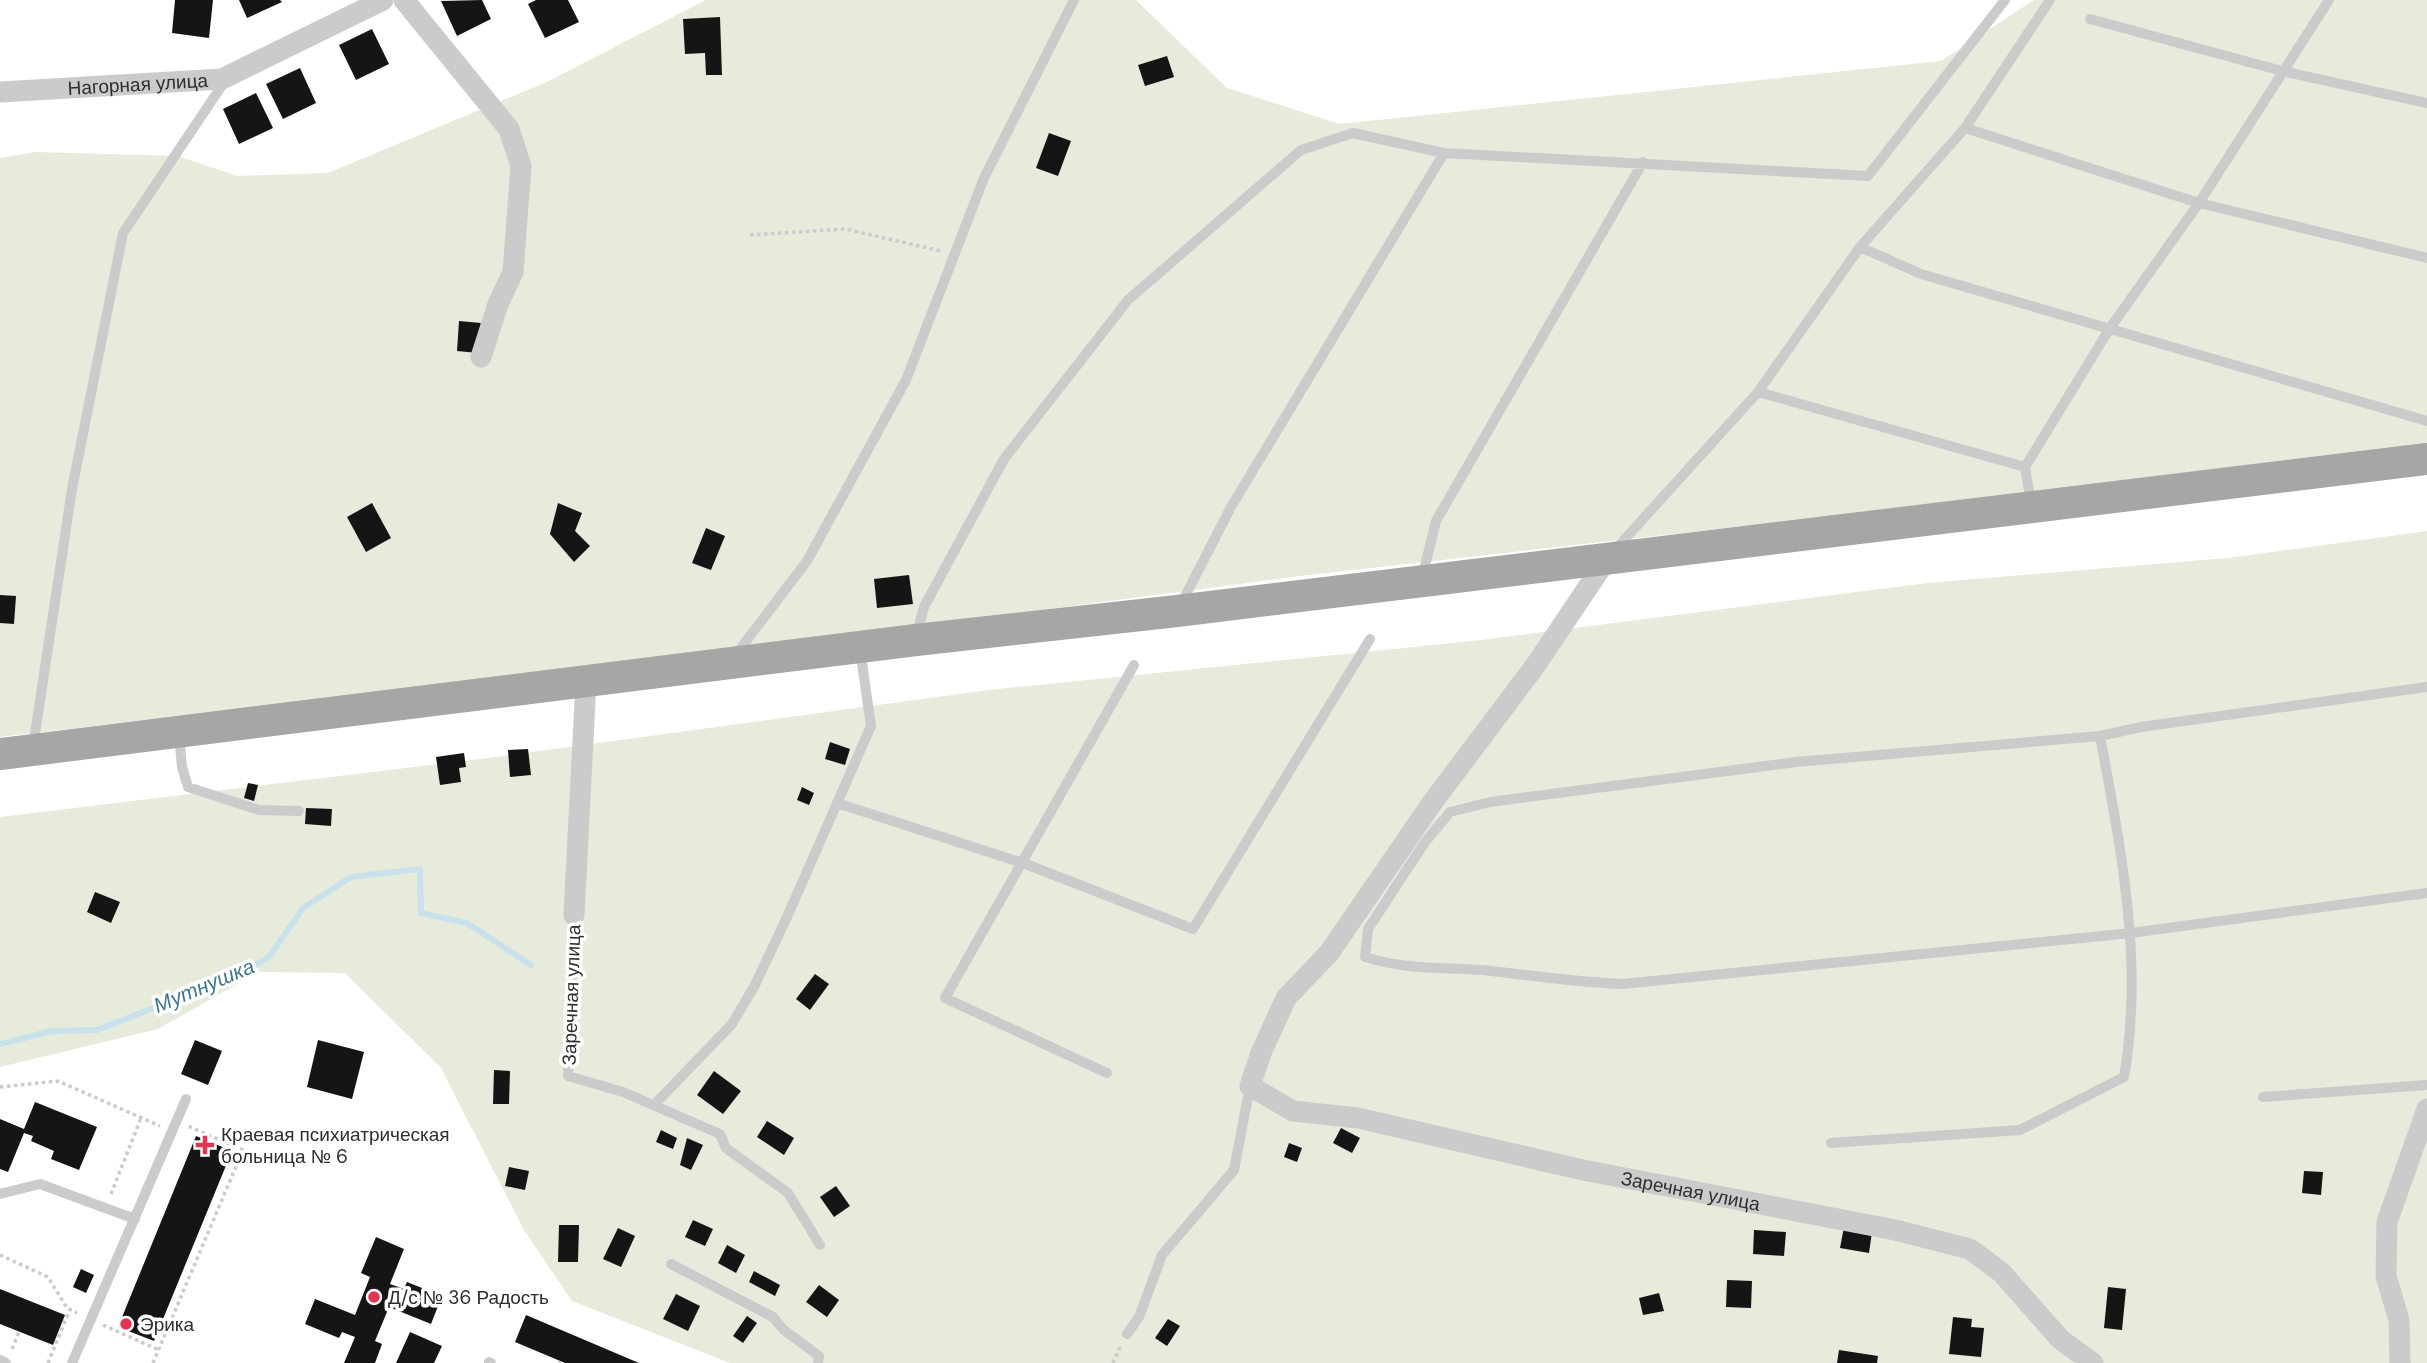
<svg xmlns="http://www.w3.org/2000/svg" width="2427" height="1363" font-family="'DM Sans',sans-serif">
	<style>
		.green { fill: #e6ebdc }
		.lines { fill: none; stroke-linecap: round; stroke-linejoin: round }
		.stream { stroke: #c9e1ea; stroke-width: 6 }
		.building { fill: #151515 }
		.path { stroke: #cbcbcb; stroke-width: 3.5; stroke-dasharray: 3.5 3.5; stroke-linecap: butt }
		.service { stroke: #cbcbcb; stroke-width: 10 }
		.minor { stroke: #cbcbcb; stroke-width: 21 }
		.primary { stroke: #a6a6a6; stroke-width: 32 }
		.poi-dot { fill: #e03654; stroke: #fff; stroke-width: 2.5 }
		.labels { text-anchor: middle; stroke-width: 7; stroke-linejoin: round; paint-order: stroke }
		.street-label { font-size: 19px; fill: #2e2e2e; stroke: #fff }
		.poi-label { font-size: 19px; fill: #2e2e2e; stroke: #fff; text-anchor: start }
		.water-label { font-size: 21px; font-style: italic; fill: #3f778e; stroke: #fff }
	</style>
	<rect width="100%" height="100%" fill="#fff"/>
	<path class="green" d="M706 0H1136L1227 88 1340 124 1941 61 2034 0H2427V444L1939 504 1292 577 729 651 0 737V158L36 152 178 156 237 176 328 173 547 82Z
		M2427 531V1363H730L572 1301 524 1230 441 1068 345 973 258 972 158 1029 0 1067V817L480 759 988 690 1473 641 1927 583 2228 558Z"/>
	<g class="lines">
		<path class="stream" d="M0 1044 52 1031 97 1030 238 975 269 957 303 908 351 877 420 869 421 913 467 923 531 965"/>
	</g>
	<path class="building" d="M175 0H213L209 38 172 33Z
		M239 0H280L282 2 247 18Z
		M482 0 491 19 457 36 441 1Z
		M536 0H568L579 22 545 38 528 4Z
		M720 17 722 75H706L705 53 685 54 683 19Z
		M372 29 389 64 356 80 339 45Z
		M1167 56 1174 77 1145 86 1138 65Z
		M300 68 316 103 283 119 266 84Z
		M256 93 273 128 239 144 223 109Z
		M1049 133 1071 141 1058 176 1036 168Z
		M459 321 481 323 478 353 457 351Z
		M372 503 391 538 366 552 347 517Z
		M558 503 582 513 575 531 590 546 574 562 550 534Z
		M706 528 725 536 711 570 692 563Z
		M909 575 913 604 877 608 874 579Z
		M0 595 16 596 14 624 0 623Z
		M830 742 850 749 845 765 825 759Z
		M528 749 531 775 510 777 508 750Z
		M464 753 466 767 459 768 461 782 440 785 436 757Z
		M248 783 258 785 254 801 244 798Z
		M802 787 814 793 809 805 797 800Z
		M306 808 332 809 331 826 305 824Z
		M95 892 120 902 111 923 87 912Z
		M815 974 829 984 810 1010 796 999Z
		M195 1040 222 1051 208 1085 181 1074Z
		M318 1040 364 1052 352 1099 307 1087Z
		M494 1070 510 1071 509 1104H493Z
		M714 1071 741 1091 723 1114 697 1095Z
		M35 1102 97 1127 79 1170 51 1159 54 1151 31 1141 33 1136 24 1133 8 1172 0 1169V1119L24 1129Z
		M767 1121 794 1138 784 1155 757 1137Z
		M1341 1128 1360 1138 1352 1153 1333 1143Z
		M661 1130 677 1138 673 1149 656 1142Z
		M196 1136 232 1151 154 1341 118 1327Z
		M687 1138 703 1145 691 1170 680 1165Z
		M1289 1143 1302 1148 1297 1162 1284 1157Z
		M509 1167 529 1171 525 1190 505 1186Z
		M2304 1171 2323 1172 2321 1195 2302 1193Z
		M836 1186 850 1206 834 1217 820 1197Z
		M693 1220 713 1229 705 1246 685 1237Z
		M559 1225H579L578 1262H558Z
		M1844 1227 1872 1232 1869 1253 1840 1248Z
		M618 1228 635 1236 621 1267 603 1259Z
		M1754 1230 1786 1232 1784 1256 1753 1254Z
		M376 1237 404 1249 390 1284 404 1289 407 1282 442 1296 431 1324 389 1307 375 1341 382 1344 375 1363H344L355 1337 342 1332 339 1338 305 1324 315 1299 355 1315 370 1277 361 1273Z
		M727 1245 745 1255 736 1273 718 1263Z
		M81 1269 94 1275 86 1293 73 1287Z
		M754 1271 780 1285 775 1296 749 1282Z
		M1727 1280 1752 1281 1751 1308 1726 1307Z
		M819 1285 839 1300 827 1317 806 1302Z
		M2108 1287 2126 1289 2122 1330 2104 1328Z
		M0 1289 65 1315 53 1345 0 1324Z
		M1659 1293 1664 1311 1643 1315 1639 1298Z
		M676 1294 700 1306 688 1331 663 1319Z
		M526 1315 639 1363H565L515 1342Z
		M747 1316 757 1323 743 1343 733 1336Z
		M1953 1317 1972 1319 1971 1327 1984 1328 1981 1357 1949 1354Z
		M1168 1319 1180 1326 1167 1346 1155 1338Z
		M410 1332 442 1346 434 1363H396Z
		M1839 1350 1878 1356 1877 1363H1837Z"/>
	<g class="lines">
		<path class="path" d="M750 235 845 229 941 251
			M0 1087 58 1081 160 1126
			M111 1194 141 1118
			M0 1255 48 1277 67 1308 77 1313
			M103 1325 159 1350
			M12 1349 19 1332
			M48 1363 70 1309
			M153 1363 243 1150 188 1126
			M559 1363 560 1361
			M1113 1363 1121 1345"/>
		<path class="service" d="M2090 19 2282 71 2427 103
			M1965 128 2199 203 2427 258
			M1860 247 1921 274 2427 421
			M1758 392 2025 467
			M2031 503 2025 467 2110 328 2199 203 2329 0
			M1614 551 1758 392 1860 247 1965 128 2050 0
			M1422 578 1436 521 1643 162
			M1180 606 1231 507 1444 153
			M916 637 924 607 1004 459 1128 300 1301 150 1353 133 1444 153 1868 176 2005 0
			M734 657 807 561 906 380 984 178 1074 0
			M2427 687 2141 727 2100 736 1796 762 1490 802 1450 812 1425 842 1368 929 1365 957C1407 970 1439 967 1482 970 1529 975 1575 982 1622 984L2131 933 2427 893
			M179 734 182 767 188 787 259 810 299 811
			M33 747 72 489 123 233 227 78
			M837 803 1023 863 1193 929 1370 639
			M574 915 568 1076 623 1092 720 1134 726 1148 788 1193 820 1245
			M1107 1073 945 998 1134 665
			M2263 1097 2427 1085
			M654 1105 732 1024 755 985 787 917 871 726 860 649
			M1831 1143 2020 1130 2124 1077C2144 963 2121 849 2100 736
			M0 1194 40 1184 135 1219
			M671 1264 773 1317 784 1330 819 1356 818 1363
			M1127 1334 1139 1317 1162 1255 1234 1170 1250 1086
			M0 1360 6 1363
			M489 1362 491 1363
			M72 1363 186 1099"/>
		<g class="minor">
			<path d="M404 0 509 129 521 166 513 272 498 304 481 357"/>
			<path id="s1" d="M0 92 222 79 383 0"/>
			<path id="s2" d="M1609 556 1535 666 1432 803 1329 953 1286 998 1261 1053 1250 1086 1293 1111 1358 1118 1583 1170 1895 1230 1970 1249 2002 1273 2061 1340 2093 1363"/>
			<path d="M574 915 586 682"/>
			<path d="M2400 1363 2399 1320 2386 1276 2387 1222 2427 1109"/>
		</g>
		<path class="primary" d="M0 754 916 640 1177 611 2427 459"/>
	</g>
	<g class="poi-dot">
		<path d="M201.5 1134.5h7v7h7v7h-7v7h-7v-7h-7v-7h7z"/>
		<circle cx="374" cy="1297" r="7"/>
		<circle cx="126" cy="1324" r="7"/>
	</g>
	<g class="labels">
		<g class="street-label">
			<text dy="7" stroke="none"><textPath href="#s1" startOffset="138">Нагорная улица</textPath></text>
			<text transform="translate(571 995) rotate(-88)" y="7">Заречная улица</text>
			<text dy="7" stroke="none"><textPath href="#s2" startOffset="1099">Заречная улица</textPath></text>
		</g>
		<g class="poi-label">
			<text x="221" y="1141">Краевая психиатрическая<tspan x="221" dy="22">больница № 6</tspan></text>
			<text x="388" y="1304">Д/с № 36 Радость</text>
			<text x="140" y="1331">Эрика</text>
		</g>
		<g class="water-label">
			<text transform="translate(204 986) rotate(-23)" y="7">Мутнушка</text>
		</g>
	</g>
</svg>
